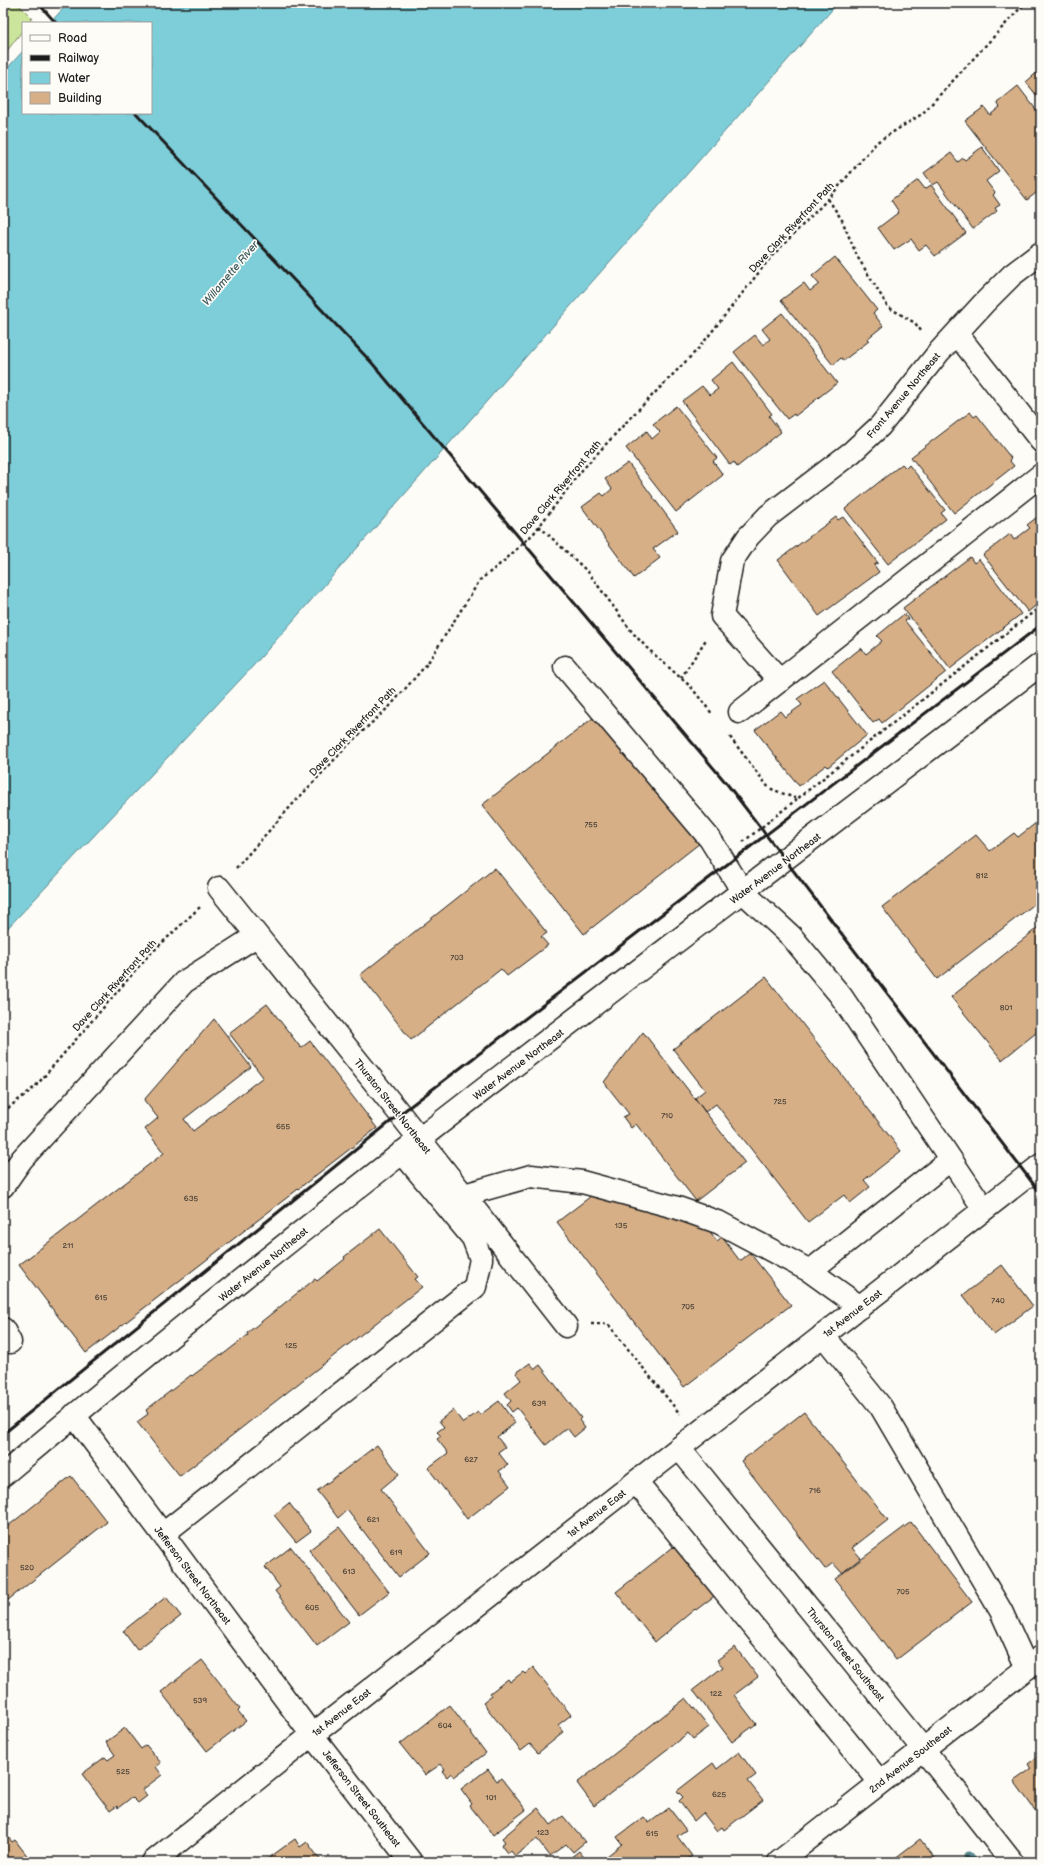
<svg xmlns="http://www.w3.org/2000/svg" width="1044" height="1865" font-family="'Balsamiq Sans',sans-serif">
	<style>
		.green { fill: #cbe59c; stroke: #74805c }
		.water { fill: #7eced9; stroke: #57878d }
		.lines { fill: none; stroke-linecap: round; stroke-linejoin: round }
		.stream { stroke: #57878d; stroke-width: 9 }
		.building { fill: #d6af87; stroke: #1c1c1c }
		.minor-casing { stroke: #1c1c1c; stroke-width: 25 }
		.major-casing { stroke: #1c1c1c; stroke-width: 25 }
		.path { stroke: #1c1c1c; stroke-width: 2.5; stroke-dasharray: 3 3; stroke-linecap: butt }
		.minor { stroke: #fdfcf7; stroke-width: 22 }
		.major { stroke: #fdfcf7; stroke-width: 22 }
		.rail { stroke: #1c1c1c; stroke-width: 3 }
		.labels { text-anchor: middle; stroke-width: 3.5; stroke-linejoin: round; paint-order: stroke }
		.number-label { font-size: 8px; fill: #4a4137 }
		.street-label { font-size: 10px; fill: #1c1c1c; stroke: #fdfcf7 }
		.water-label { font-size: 11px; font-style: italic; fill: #3e5a5e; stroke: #fdfcf7 }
	</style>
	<rect width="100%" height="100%" fill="#fdfcf7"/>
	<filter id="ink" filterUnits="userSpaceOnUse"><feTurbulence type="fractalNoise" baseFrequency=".025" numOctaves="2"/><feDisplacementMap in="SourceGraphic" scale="8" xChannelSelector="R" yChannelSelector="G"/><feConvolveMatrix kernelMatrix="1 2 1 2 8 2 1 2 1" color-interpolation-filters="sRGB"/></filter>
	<g filter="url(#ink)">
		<path class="green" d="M3 3H17L32 18 28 23H23V30L3 56Z"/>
		<path class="water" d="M68 3H838L254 665 3 933V73L23 51V113H151V23H50Z"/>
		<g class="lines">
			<path class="stream" d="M968 1856 973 1862"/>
		</g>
		<path class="building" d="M1041 69V101L1026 82Z
			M1018 86 1041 116V189L1027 200 965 121 984 107 990 115 1000 107 997 103Z
			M982 147 999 171 986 181 995 193 993 195 1000 205 995 208 997 211 973 229 938 182 933 185 924 173 951 153 958 162 963 158 965 160Z
			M918 180 925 189 931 185 966 233 935 256 926 245 919 250 911 239 894 250 878 228 899 212 891 200Z
			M835 257 877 310 873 313 883 326 867 339 869 341 844 360 841 358 833 365 781 300 804 283 810 291 819 284 812 276Z
			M782 313 837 383 795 416 794 414 787 419 734 352 755 335 763 345 770 339 762 329Z
			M733 362 772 414 769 416 781 432 737 467 734 462 730 465 682 401 702 386 710 395 718 389 711 380Z
			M676 406 717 458 713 461 723 475 676 512 626 448 647 431 652 439 660 432 653 424Z
			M970 412 974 417 977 415 1011 458 1009 460 1014 466 954 513 911 457Z
			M628 463 678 531 653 549 660 558 634 578 582 507 601 493 604 496 612 489 605 479Z
			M902 464 906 468 909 465 945 510 941 513 946 519 888 564 845 509Z
			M1041 514V601L1028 612 983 555 1010 534 1014 540 1030 528 1027 525Z
			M836 517 838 520 843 517 878 563 874 565 879 572 819 616 778 560Z
			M970 557 974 563 979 559 1021 614 950 669 903 608Z
			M904 614 908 619 905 621 946 672 882 723 879 719 873 723 832 671 861 648 866 654 882 641 877 636Z
			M824 680 867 735 828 767 826 765 799 786 755 730 780 711 785 717 802 705 797 699Z
			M598 714 700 843 584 934 482 805Z
			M1041 819V899L937 979 882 907 976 835 990 851 1014 833 1018 837Z
			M495 868 547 933 541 937 548 945 507 976 501 969 411 1040 360 975Z
			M1041 925V1029L1002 1060 951 997Z
			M766 977 901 1151 864 1180 870 1187 850 1203 844 1195 808 1222 716 1104 705 1112 695 1098 705 1090 673 1049Z
			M267 1004 301 1048 310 1041 377 1128 86 1353 19 1265 164 1153 145 1129 158 1118 144 1100 214 1019 251 1067 184 1119 193 1131 263 1077 229 1033Z
			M643 1032 745 1163 696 1201 636 1124 631 1128 623 1117 629 1114 604 1082Z
			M595 1193 641 1199 651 1212 660 1205 701 1220 717 1241 722 1237 740 1261 750 1253 791 1305 684 1387 557 1222Z
			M380 1229 418 1277 415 1279 422 1287 180 1476 137 1422 148 1414 146 1410 191 1375 192 1376 220 1355 221 1356 248 1335 247 1333 315 1279 317 1281 345 1259 344 1257Z
			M1002 1265 1033 1306 994 1335 963 1295Z
			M530 1363 535 1369 540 1365 581 1418 579 1420 585 1428 574 1437 567 1428 546 1445 517 1408 512 1412 507 1405 511 1401 505 1393 521 1380 516 1373Z
			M499 1401 515 1423 497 1437 505 1447 498 1452 508 1465 499 1471 510 1486 467 1519 428 1468 448 1453 437 1439 441 1436 437 1432 444 1427 439 1421 453 1410 463 1423 478 1412 480 1415Z
			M804 1412 888 1520 852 1548 861 1558 842 1573 833 1563 825 1569 741 1461Z
			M377 1445 399 1474 381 1489 430 1553 399 1577 347 1510 338 1518 317 1491Z
			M71 1476 107 1522 3 1604V1530Z
			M289 1503 311 1531 296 1542 274 1515Z
			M911 1522 972 1602 896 1660 835 1579Z
			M339 1527 389 1592 359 1615 309 1550Z
			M677 1544 717 1594 696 1610 695 1609 655 1642 616 1592Z
			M291 1547 349 1622 317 1646 275 1591 280 1587 265 1567Z
			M166 1597 181 1616 137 1650 123 1631Z
			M735 1647 758 1677 734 1695 756 1724 732 1742 693 1690 723 1667 717 1660Z
			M202 1660 240 1709 238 1711 246 1721 207 1751 161 1692Z
			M533 1667 571 1715 558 1725 564 1732 538 1753 530 1744 521 1751 483 1703 492 1696 490 1693 508 1679 510 1682 523 1672 525 1674Z
			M686 1698 709 1727 693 1739 688 1733 594 1806 577 1783Z
			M450 1705 486 1753 454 1777 451 1773 447 1777 442 1771 445 1769 441 1764 425 1775 400 1744Z
			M125 1728 141 1749 146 1745 161 1763 156 1767 162 1775 142 1790 147 1796 138 1803 132 1797 118 1808 117 1806 110 1811 82 1774 105 1757 108 1760 115 1755 106 1742Z
			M739 1752 756 1775 748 1781 763 1800 724 1830 722 1827 717 1831 703 1813 694 1821 679 1801 683 1797 677 1791 713 1763 717 1769Z
			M1037 1757 1041 1761V1814L1039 1816 1014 1781 1031 1769 1028 1764Z
			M488 1769 497 1781 501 1778 526 1810 493 1835 470 1806 472 1804 461 1789Z
			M538 1808 551 1825 563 1816 585 1842 573 1852 566 1844 550 1856 537 1839 515 1856 511 1851 507 1853 501 1845 505 1842 502 1838Z
			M669 1808 686 1830 677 1836 692 1856 684 1862H611L607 1856 622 1844 617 1837 644 1817 649 1823Z
			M3 1831 12 1842 15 1840 32 1862H3Z
			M295 1839 300 1847 307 1842 322 1862H267L266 1860Z
			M920 1839 938 1862H890Z
			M579 1851 588 1862H565Z"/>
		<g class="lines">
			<defs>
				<path id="minor" d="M957 334 1041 441
					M565 667 710 839 743 892 791 936 841 996 984 1209
					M780 681 722 616 732 561 748 537 768 516 852 452 880 426 939 352 984 303 1012 275 1041 253
					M740 712 1041 475
					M219 888 400 1114 566 1326
					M3 1186 22 1159 184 982 256 936
					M464 1195 531 1176 582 1182 678 1208 720 1223 810 1271 860 1307
					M810 1271 950 1160
					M3 1329 10 1342
					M823 1335 881 1407 1001 1611 1027 1668
					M74 1415 312 1735 411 1862
					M679 1448 923 1749 1012 1862
					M3 1475C339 1192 692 931 1041 664
					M636 1482 880 1782
					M163 1534 475 1287 481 1259 473 1238 402 1152"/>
				<path id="major" d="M153 1862 312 1735 1041 1165
					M779 1862 1041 1657"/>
			</defs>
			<use href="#minor" class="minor-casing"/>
			<use href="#major" class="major-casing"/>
			<path class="path" d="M828 199 842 220 857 256 888 307 915 323 922 332
				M539 526 588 572 632 632 647 648 691 687 713 715
				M681 678 707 638
				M730 737 769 788 797 799 1041 606
				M743 842 797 799
				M236 868 292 805 352 741 390 706 427 664 480 580 504 561 534 533 582 470 633 415 699 348 771 257 828 199 877 142 922 114 1025 3
				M3 1112 35 1087 147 957 200 907
				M591 1324H608L680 1414"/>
			<use href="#minor" class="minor"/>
			<use href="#major" class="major"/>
			<path class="rail" d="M38 3 56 23
				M136 113 372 363 727 784 1041 1194
				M3 1434 400 1114 1041 625"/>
		</g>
	</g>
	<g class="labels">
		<g class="number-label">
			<text x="591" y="827">755</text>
			<text x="982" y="878">812</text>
			<text x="457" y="960">703</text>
			<text x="1006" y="1010">801</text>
			<text x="780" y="1104">725</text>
			<text x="667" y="1118">710</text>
			<text x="283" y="1129">655</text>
			<text x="191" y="1201">635</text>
			<text x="621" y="1228">135</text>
			<text x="68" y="1248">211</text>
			<text x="101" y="1300">615</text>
			<text x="998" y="1303">740</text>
			<text x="688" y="1309">705</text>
			<text x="291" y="1348">125</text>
			<text x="539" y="1406">639</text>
			<text x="471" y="1462">627</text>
			<text x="815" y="1493">716</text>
			<text x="373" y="1522">621</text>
			<text x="396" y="1555">619</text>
			<text x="27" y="1570">520</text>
			<text x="349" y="1574">613</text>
			<text x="903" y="1594">705</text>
			<text x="312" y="1610">605</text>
			<text x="716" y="1696">122</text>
			<text x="200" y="1703">539</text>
			<text x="445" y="1728">604</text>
			<text x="123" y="1774">525</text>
			<text x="719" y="1797">625</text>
			<text x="491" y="1800">101</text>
			<text x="543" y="1835">123</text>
			<text x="652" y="1836">615</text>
		</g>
		<g class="street-label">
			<text transform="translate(791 227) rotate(-47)" y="4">Dave Clark Riverfront Path</text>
			<text transform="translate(903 395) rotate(-50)" y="4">Front Avenue Northeast</text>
			<text transform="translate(560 487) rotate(-50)" y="4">Dave Clark Riverfront Path</text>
			<text transform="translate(352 731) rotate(-46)" y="4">Dave Clark Riverfront Path</text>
			<text transform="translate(775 868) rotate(-37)" y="4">Water Avenue Northeast</text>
			<text transform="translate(114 985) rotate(-48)" y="4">Dave Clark Riverfront Path</text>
			<text transform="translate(518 1064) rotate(-37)" y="4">Water Avenue Northeast</text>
			<text transform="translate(393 1106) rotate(52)" y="4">Thurston Street Northeast</text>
			<text transform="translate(263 1264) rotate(-39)" y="4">Water Avenue Northeast</text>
			<text transform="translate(852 1313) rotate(-38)" y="4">1st Avenue East</text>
			<text transform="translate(596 1513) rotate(-38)" y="4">1st Avenue East</text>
			<text transform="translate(193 1575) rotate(53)" y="4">Jefferson Street Northeast</text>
			<text transform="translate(846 1654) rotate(51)" y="4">Thurston Street Southeast</text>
			<text transform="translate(341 1712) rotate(-38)" y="4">1st Avenue East</text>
			<text transform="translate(910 1759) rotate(-38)" y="4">2nd Avenue Southeast</text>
			<text transform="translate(362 1798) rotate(52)" y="4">Jefferson Street Southeast</text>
		</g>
		<g class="water-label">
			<text transform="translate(230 273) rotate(-50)" y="4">Willamette River</text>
		</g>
	</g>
	<rect width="1044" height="1865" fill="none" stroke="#fdfcf7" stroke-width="16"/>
	<rect x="8" y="8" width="1028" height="1849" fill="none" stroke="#1c1c1c" stroke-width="1.5" filter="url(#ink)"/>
	<rect x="22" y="22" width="130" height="92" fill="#fdfcf7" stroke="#a3a29f"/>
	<rect x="30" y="35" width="20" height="6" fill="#fdfcf7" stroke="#a3a29f"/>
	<text x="58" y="42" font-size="12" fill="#1c1c1c">Road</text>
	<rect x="30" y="55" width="20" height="6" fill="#1c1c1c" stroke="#a3a29f"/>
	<text x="58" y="62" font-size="12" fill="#1c1c1c">Railway</text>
	<rect x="30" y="72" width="20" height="12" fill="#7eced9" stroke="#a3a29f"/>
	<text x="58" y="82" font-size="12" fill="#1c1c1c">Water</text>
	<rect x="30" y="92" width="20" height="12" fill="#d6af87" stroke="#a3a29f"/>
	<text x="58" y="102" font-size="12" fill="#1c1c1c">Building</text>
</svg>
